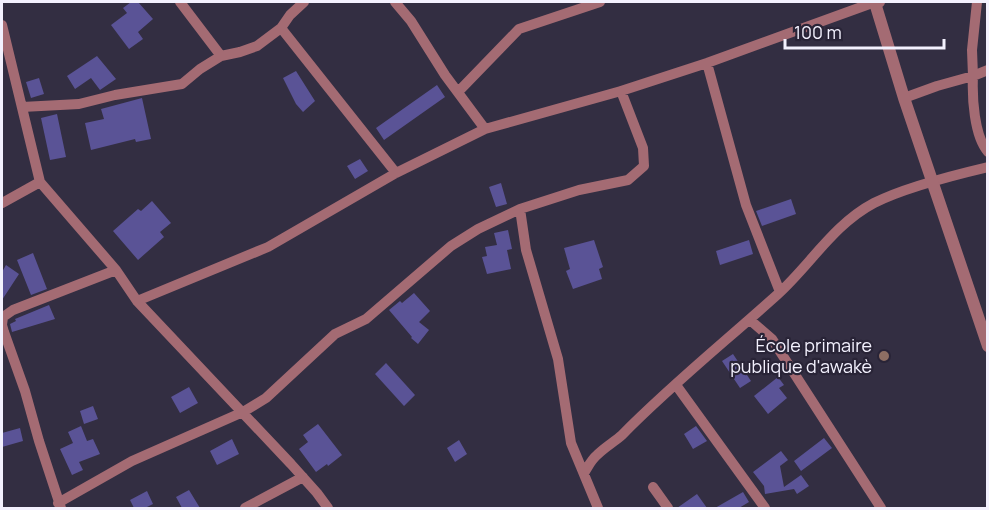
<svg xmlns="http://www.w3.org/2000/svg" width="989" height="510" font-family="Manrope,sans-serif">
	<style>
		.building { fill: #5a5396 }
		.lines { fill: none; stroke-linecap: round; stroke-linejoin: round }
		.minor { stroke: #a46b73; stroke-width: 10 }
		.tertiary { stroke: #a46b73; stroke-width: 12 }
		.education-dot { fill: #8d6e63; stroke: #292437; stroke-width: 2 }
		.labels { text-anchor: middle; stroke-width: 4.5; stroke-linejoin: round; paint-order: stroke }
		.poi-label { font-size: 18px; fill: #f3f1fe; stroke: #292437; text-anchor: end }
	</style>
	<rect width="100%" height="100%" fill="#332e42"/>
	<path class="building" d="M131 2H138L153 19 138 32 143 39 129 49 111 25 127 13 123 8Z
		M97 56 116 79 100 90 91 78 75 89 67 76Z
		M296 71 315 101 303 112 296 104 283 78Z
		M39 78 44 94 31 98 26 82Z
		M437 85 445 97 384 140 376 128Z
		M142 98 151 139 136 142 135 139 91 150 85 123 104 119 101 109Z
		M57 114 66 157 50 160 41 118Z
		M360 159 368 171 355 179 347 166Z
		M501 183 507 204 496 207 489 187Z
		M791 199 796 214 762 226 756 211Z
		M152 201 171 223 160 232 164 237 138 260 113 231 138 209 141 211Z
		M508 230 512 249 507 250 511 269 487 274 482 257 487 256 485 247 497 245 494 233Z
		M594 240 603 267 599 269 602 279 573 289 566 271 570 269 564 248Z
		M749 240 753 254 720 265 716 251Z
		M33 253 47 289 31 295 17 260Z
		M6 265 19 274 2 300V272Z
		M414 293 430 311 419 322 429 330 418 344 411 338 412 337 389 310 400 301 402 303Z
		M49 305 55 319 12 332 10 324 16 321 15 319Z
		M733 354 751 381 740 388 722 361Z
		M386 363 415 395 404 406 375 374Z
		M778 377 784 385 779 388 787 398 768 414 754 396Z
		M189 387 198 403 180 413 171 397Z
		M93 406 98 419 84 424 80 411Z
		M318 424 342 455 328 466 327 464 316 472 299 449 308 442 303 435Z
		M81 426 87 441 93 439 100 454 79 462 83 470 72 475 60 449 73 443 68 432Z
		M696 426 707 441 693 449 684 434Z
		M20 428 23 441 2 447V433Z
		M824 438 832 448 801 471 794 461Z
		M232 439 239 454 217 465 210 451Z
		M459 440 467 454 455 462 447 448Z
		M781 451 788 460 780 466 784 487 801 475 809 486 797 494 794 489 765 494 764 486 753 472Z
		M189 490 200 508H182L176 497Z
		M147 491 153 504 145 508H134L130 500Z
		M743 492 749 502 739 508H715Z
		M697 494 707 508H677Z"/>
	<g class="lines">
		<path class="minor" d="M180 2 221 56
			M395 2 411 21 445 75 485 129
			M2 25 40 182 116 270 137 301 291 464 317 493 328 508
			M281 28 396 173
			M707 63 746 205 780 292
			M988 70 973 76C972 97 974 136 988 152
			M458 92 519 29 600 2
			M904 98 937 86 973 76 972 50 977 2
			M22 107 79 104 115 95 182 84 200 69 221 56 240 52 257 46 281 28 290 15 304 2
			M2 203 40 182
			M520 209 526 250 558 359 571 443 598 508
			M137 301 268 247 396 173 485 129 621 91 707 63 875 2
			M750 320 772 339 881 508
			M676 385 765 508
			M584 473C588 467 591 460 597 455 605 447 614 442 622 435 671 385 726 341 778 294 810 265 834 224 874 203 905 187 954 175 988 167
			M653 487 668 508
			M58 503 132 461 243 412 266 398 335 334 366 319 451 246 478 229 520 209 579 190 628 180 644 166 643 148 621 91
			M61 508 39 441 25 391 4 332 2 325 3 317 13 310 116 270
			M245 508 303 477"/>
		<path class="tertiary" d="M879 2 875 3 904 98 988 346"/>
	</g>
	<circle class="education-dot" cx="884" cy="356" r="6"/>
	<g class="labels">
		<g class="poi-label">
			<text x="872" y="352">École primaire<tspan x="872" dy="21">publique d'awakè</tspan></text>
		</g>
	</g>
	<rect width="989" height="510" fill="none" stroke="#f3f1fe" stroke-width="6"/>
	<path d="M785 39v9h159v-9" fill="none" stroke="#f3f1fe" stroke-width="3"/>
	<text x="794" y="39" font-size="18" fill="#f3f1fe" stroke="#292437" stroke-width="4.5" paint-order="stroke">100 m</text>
</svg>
